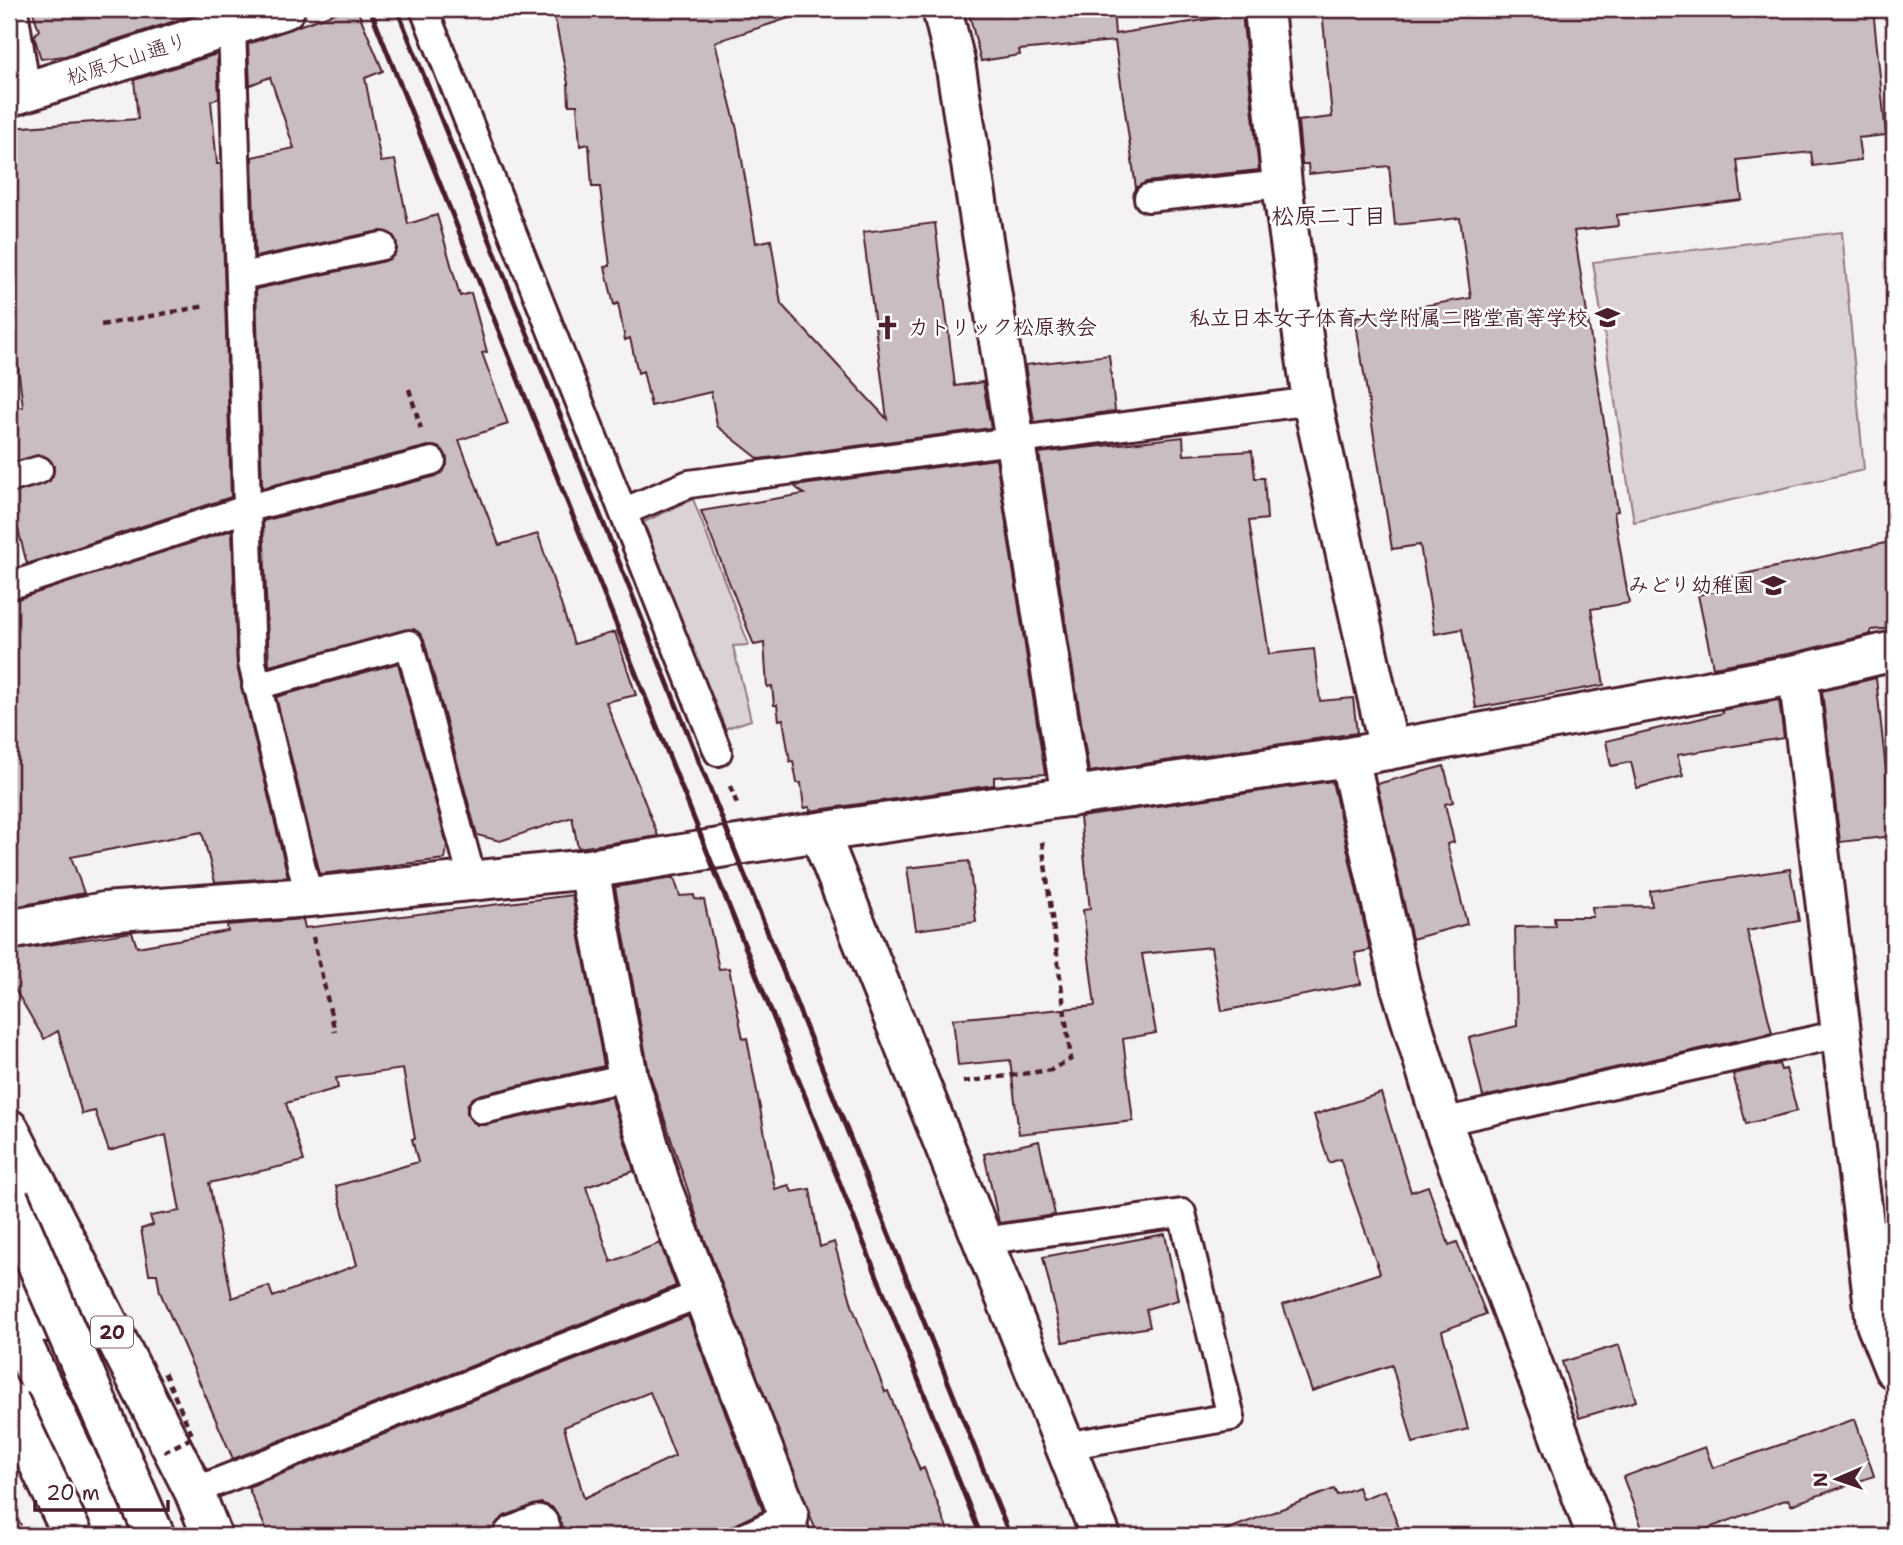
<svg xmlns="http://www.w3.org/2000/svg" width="1903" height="1545" font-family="'Shantell Sans','Klee One',sans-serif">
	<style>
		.green { fill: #dbd2d5; stroke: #927880; stroke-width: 2 }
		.building { fill: #cabdc1; stroke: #4a1f2b; stroke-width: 2; fill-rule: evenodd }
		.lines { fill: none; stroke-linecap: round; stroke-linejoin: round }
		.lane-casing { stroke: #4a1f2b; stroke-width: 32 }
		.street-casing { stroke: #4a1f2b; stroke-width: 44 }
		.highway-casing { stroke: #4a1f2b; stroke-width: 44 }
		.path { stroke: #4a1f2b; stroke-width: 4.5; stroke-dasharray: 7 5; stroke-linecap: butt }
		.lane { stroke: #fff; stroke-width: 26 }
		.street { stroke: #fff; stroke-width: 38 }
		.highway { stroke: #fff; stroke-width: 38 }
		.rail { stroke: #4a1f2b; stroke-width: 5 }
		.highway-bridge-casing { stroke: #4a1f2b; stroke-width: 44; stroke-linecap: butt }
		.path-bridge { stroke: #4a1f2b; stroke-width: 4.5; stroke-dasharray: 7 5; stroke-linecap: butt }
		.highway-bridge { stroke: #fff; stroke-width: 38 }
		.labels { text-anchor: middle; stroke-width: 5; stroke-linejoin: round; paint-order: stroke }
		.shield { fill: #fff; stroke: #80626b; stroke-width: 2 }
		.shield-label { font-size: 19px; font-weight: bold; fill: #4a1f2b }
		.street-label { font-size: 21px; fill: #4a1f2b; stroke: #fff }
		.poi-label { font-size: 21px; font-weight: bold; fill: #4a1f2b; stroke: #fff; text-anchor: end }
		.neighbourhood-label { font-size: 23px; font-weight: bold; fill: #4a1f2b; stroke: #fff }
	</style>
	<rect width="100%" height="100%" fill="#f4f2f2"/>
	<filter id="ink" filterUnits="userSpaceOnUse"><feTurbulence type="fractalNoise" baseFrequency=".0143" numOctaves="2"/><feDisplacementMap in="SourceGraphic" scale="14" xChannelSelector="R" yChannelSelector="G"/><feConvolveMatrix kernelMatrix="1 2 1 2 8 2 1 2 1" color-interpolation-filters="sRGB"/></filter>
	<g filter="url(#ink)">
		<path class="green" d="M1842 232 1864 470 1634 522 1593 262Z
			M693 499 749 645 733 646 751 720 721 730 644 522Z"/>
		<path class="building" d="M32 9H200V13L65 56 41 59 34 36 39 30Z
			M346 9H357L383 71 365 78 381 162 395 160 408 224 437 215 460 296 471 293 487 352 482 353 508 424 459 440 499 545 538 534 574 644 615 632 636 695 606 702 658 836 578 848 572 817 500 841 477 835 424 640 414 629 269 666 263 521 436 476 447 465 443 450 428 446 262 488 256 289 385 261 397 250 393 235 379 231 255 257 252 157 294 148 270 77 250 85 248 44Z
			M553 9H794L795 16 715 42 737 130 756 243 771 240 781 304 887 419 863 232 935 223 955 386 983 382 991 428 759 459 717 426 711 392 651 406 643 371 638 373 630 338 625 340 618 303 614 305 605 267 610 266 600 187H592L589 144 580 146 577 105H569L568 83Z
			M968 9H1113L1115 34 1242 14 1259 170 1146 182 1136 188 1115 41 1019 50 1020 55 981 61Z
			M1322 9H1873L1886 135 1858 138 1861 160 1813 166 1811 152 1737 160 1742 200 1617 215 1618 226 1574 231 1618 511 1614 512 1629 603 1591 609 1604 685 1476 708 1462 629 1435 634 1420 545 1392 549 1355 317 1471 298 1460 218 1395 225 1389 166 1309 174 1308 164H1302L1298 121 1332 117Z
			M217 54 219 98 211 101 217 164H221L231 497 27 564 9 494 50 481 54 466 42 455 9 463V409L23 407 9 294V128L138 119 134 80Z
			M1109 355 1115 411 1034 422 1025 365Z
			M1183 437 1184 455 1252 451 1255 478H1264L1267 519 1249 521 1269 654 1314 649 1320 701 1353 698 1357 733 1089 772 1039 453Z
			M996 459 1045 774 994 777V785L810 811V807L804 808 801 783H797L793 761 790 762 783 719 779 720 777 705H774L772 686 767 687 764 643 754 645 701 511 804 494 794 486Z
			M232 530 237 666 288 877 215 882 202 832 71 857 84 893 9 908V601Z
			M1894 541V628L1871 630V634L1793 653 1713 667 1698 595 1719 590 1717 580Z
			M398 663 447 845 445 859 320 874 276 697Z
			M1876 678 1893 836 1840 842 1822 691Z
			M1779 700 1784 738 1677 755 1683 776 1637 788 1631 762 1611 766 1606 741 1723 713 1722 710Z
			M1444 766 1453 802 1445 804 1454 842 1447 844 1467 924 1412 939 1377 784Z
			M1332 781 1370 950 1355 953 1361 984 1222 1011 1211 947 1142 954 1156 1033 1123 1039 1133 1121 1019 1134 1010 1060 958 1065 953 1019 1095 1006 1083 910 1090 909 1080 817Z
			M969 861 976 922 916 930 907 868Z
			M1790 869 1799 921 1747 931 1772 1033 1483 1097 1469 1038 1517 1026 1515 927 1555 926 1554 917H1593L1592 907 1652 906 1650 891Z
			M674 878 680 896 694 895 695 899 704 900 719 969 729 968 743 1039 747 1038 775 1189 789 1185 792 1192 810 1189 820 1247 834 1242 853 1308 885 1392 888 1391 920 1470 924 1468 950 1536H818L700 1227 649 1072 615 887Z
			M572 895 604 1066 479 1095 467 1105V1114L477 1125H485L611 1097 634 1171 586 1187 611 1262 660 1243 676 1286 233 1459 160 1292 157 1274H149L141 1229 153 1225 150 1216 180 1211 166 1135 109 1151 95 1111 82 1114 58 1031 44 1039 9 979V951L132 932 137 947 228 931 227 925 303 919 305 928ZM403 1069 415 1139H412L418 1162 336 1186 357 1265 273 1297 269 1286 232 1298 209 1183 304 1161 286 1103 338 1088 336 1078Z
			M1779 1064 1781 1070 1786 1069 1797 1111 1746 1124 1733 1074Z
			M1381 1093 1411 1192 1428 1186 1449 1245 1457 1242 1486 1314 1442 1331 1468 1429 1413 1443 1392 1365 1312 1391 1283 1305 1380 1273 1340 1159 1329 1163 1314 1115Z
			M1039 1141 1055 1215 999 1223 984 1154Z
			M1165 1234 1178 1300 1146 1309 1150 1327 1063 1342 1043 1257Z
			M688 1316 763 1511 711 1536H564L559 1517 552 1507 541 1503 504 1516 493 1530 475 1536H269L248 1487ZM650 1392 675 1456 584 1498 564 1427Z
			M1619 1345 1636 1401 1579 1418 1562 1362Z
			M1855 1419 1874 1476 1791 1505 1788 1499 1687 1536H1645L1623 1477 1705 1447 1713 1468Z
			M1358 1487 1362 1499 1385 1490 1402 1536H1218V1533L1334 1489 1337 1495Z"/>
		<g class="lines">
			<defs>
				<path id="lane" d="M424 9 718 752
					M232 26 252 663 309 897
					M1148 198 1282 184
					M241 276 382 246
					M9 479 39 470
					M623 512 689 484 1312 401
					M9 586 249 508 432 461
					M256 686 409 644 473 882
					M482 1110 628 1077
					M1442 1122 1840 1034
					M983 1241 1182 1213 1231 1417 1065 1446
					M194 1491 703 1293
					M747 1536 789 1516 797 1536"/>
				<path id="street" d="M942 9 955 62 1071 797
					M1264 9 1282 184 1312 401 1389 750
					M9 17 21 93
					M9 97 285 9
					M1798 674 1876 1324 1894 1369
					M1349 757 1400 984 1442 1122 1597 1536
					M819 832 1101 1536
					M589 869 628 1077 662 1189 789 1516
					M9 930 104 912 309 897 589 869 819 832 1349 757 1798 674 1894 651
					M513 1536 539 1525 543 1536"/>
				<path id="highway" d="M9 1129 194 1491 212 1536
					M9 1253 46 1322
					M9 1315 113 1536"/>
			</defs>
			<use href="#lane" class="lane-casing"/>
			<use href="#street" class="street-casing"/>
			<use href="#highway" class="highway-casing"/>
			<path class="path" d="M101 325 206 306
				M409 389 421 429
				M730 786 737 804
				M313 937 335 1032
				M963 1082 1051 1070 1071 1059 1042 842
				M623 1527 628 1536"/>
			<use href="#lane" class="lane"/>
			<use href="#street" class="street"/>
			<use href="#highway" class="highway"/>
			<path class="rail" d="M370 9 981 1536
				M397 9 1010 1536"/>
			<defs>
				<path id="highway-bridge" d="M9 1199 155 1536
					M9 1401 73 1536"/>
			</defs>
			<use href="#highway-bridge" class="highway-bridge-casing"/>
			<path class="path-bridge" d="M164 1452 193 1437 164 1372
				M9 1530 21 1523"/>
			<use href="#highway-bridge" class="highway-bridge"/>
		</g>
	</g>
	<defs>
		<symbol id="school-bare" viewBox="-9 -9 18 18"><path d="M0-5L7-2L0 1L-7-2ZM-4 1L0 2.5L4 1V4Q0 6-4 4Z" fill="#4a1f2b" stroke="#fff" stroke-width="2.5" paint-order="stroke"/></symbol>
		<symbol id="church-bare" viewBox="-9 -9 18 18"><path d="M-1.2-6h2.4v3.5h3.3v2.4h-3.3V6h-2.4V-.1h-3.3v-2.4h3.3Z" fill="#4a1f2b" stroke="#fff" stroke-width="2.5" paint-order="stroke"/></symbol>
	</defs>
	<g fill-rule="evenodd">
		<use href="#school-bare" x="1590" y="300" width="35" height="35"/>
		<use href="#church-bare" x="870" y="310" width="35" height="35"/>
		<use href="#school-bare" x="1756" y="568" width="35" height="35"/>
	</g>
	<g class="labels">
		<rect class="shield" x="91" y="1316.5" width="42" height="31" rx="5"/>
		<g class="shield-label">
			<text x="112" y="1339">20</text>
		</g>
		<g class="street-label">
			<text transform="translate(127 59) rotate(-18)" y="7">松原大山通り</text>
		</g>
		<g class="poi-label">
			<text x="1588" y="325">私立日本女子体育大学附属二階堂高等学校</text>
			<text x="908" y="334" text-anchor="start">カトリック松原教会</text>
			<text x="1754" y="592">みどり幼稚園</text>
		</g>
		<g class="neighbourhood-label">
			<text x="1329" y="224">松原二丁目</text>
		</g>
	</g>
	<rect width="1903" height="1545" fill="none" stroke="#fff" stroke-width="35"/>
	<rect x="18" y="18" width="1868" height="1510" fill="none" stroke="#4a1f2b" stroke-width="2.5" filter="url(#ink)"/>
	<g transform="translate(1837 1479) rotate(268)" stroke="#ffffff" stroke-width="5" paint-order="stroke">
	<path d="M0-5L12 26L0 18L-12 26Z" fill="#4a1f2b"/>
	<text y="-10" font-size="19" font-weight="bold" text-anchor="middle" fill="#4a1f2b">N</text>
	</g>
	<path d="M35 1500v10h133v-10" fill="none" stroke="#4a1f2b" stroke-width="3.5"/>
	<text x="46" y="1500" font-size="21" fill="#4a1f2b" stroke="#ffffff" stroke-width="5" paint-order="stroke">20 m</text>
</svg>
